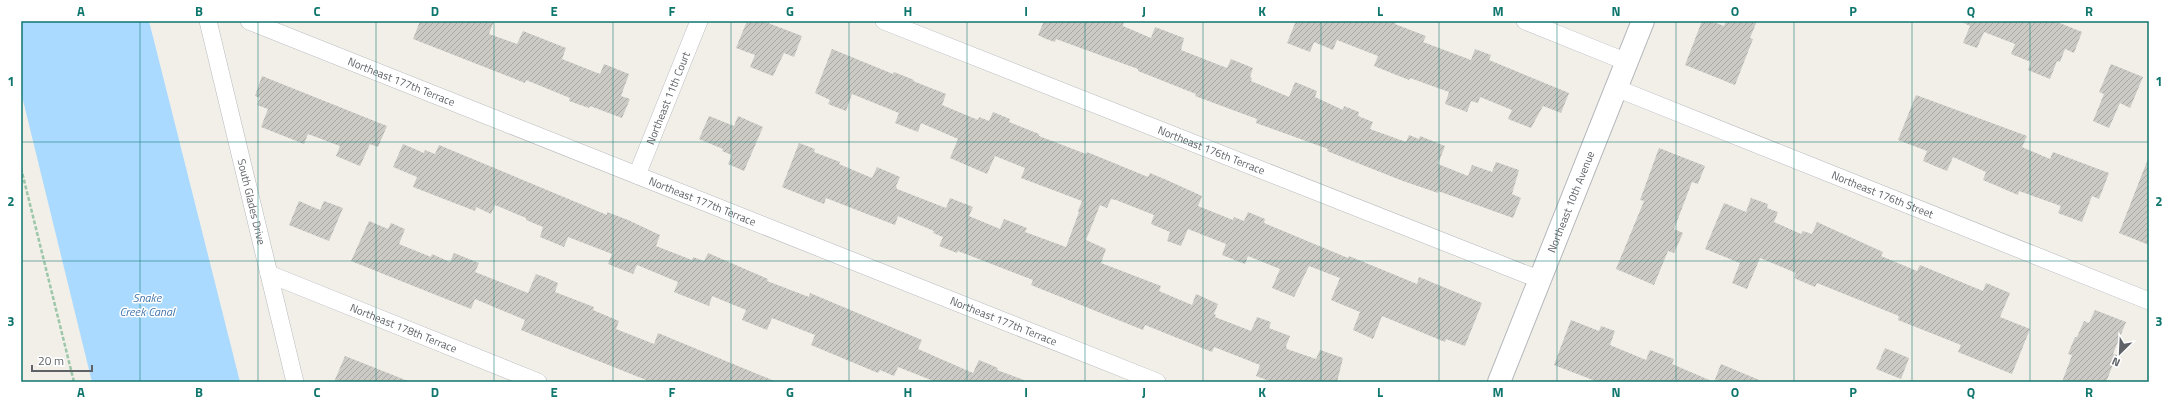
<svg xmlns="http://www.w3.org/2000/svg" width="2170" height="403" font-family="'Titillium Web',sans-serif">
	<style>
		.water { fill: #aadaff }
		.building { fill: url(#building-hatch) }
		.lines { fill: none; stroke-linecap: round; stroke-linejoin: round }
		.minor-casing { stroke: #b5b8bc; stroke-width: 18 }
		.tertiary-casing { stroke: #b5b8bc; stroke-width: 24 }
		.path { stroke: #9cc7a9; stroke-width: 2.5; stroke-dasharray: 4 2; stroke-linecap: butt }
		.minor { stroke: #fff; stroke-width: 17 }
		.tertiary { stroke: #fff; stroke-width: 22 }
		.grid { fill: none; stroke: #0f766e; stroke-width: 1; stroke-opacity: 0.55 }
		.labels { text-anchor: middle; stroke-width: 3; stroke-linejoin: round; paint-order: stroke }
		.street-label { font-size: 11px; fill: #5f6368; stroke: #fff }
		.water-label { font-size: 12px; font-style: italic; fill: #4174aa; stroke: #fff }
		.neatline { fill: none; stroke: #0f766e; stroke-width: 1.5 }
		.grid-label { font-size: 13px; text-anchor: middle; font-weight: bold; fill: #0f766e }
	</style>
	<defs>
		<pattern id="building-hatch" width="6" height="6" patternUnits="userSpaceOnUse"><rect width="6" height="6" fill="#cccac5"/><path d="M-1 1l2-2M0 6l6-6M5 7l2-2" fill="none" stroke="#a9a8a4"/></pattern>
	</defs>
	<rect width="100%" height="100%" fill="#f1efe8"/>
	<path class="water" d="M21 21H149L240 382H92L21 92Z"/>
	<path class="building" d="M420 21H494L489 34 517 44 523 31 566 48 562 59 600 74 604 64 629 74 621 96 630 99 622 118 590 106 589 108 569 101 570 98 526 80 525 83 413 39Z
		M747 21H763L802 36 794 57 784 53 773 76 750 67 755 55 736 48Z
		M1044 21H1124L1123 26 1151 38 1155 27 1184 38 1181 50 1227 68 1231 59 1253 68 1250 77 1252 78 1251 81 1289 97 1295 82 1317 91 1315 97 1343 110 1344 106 1359 112 1358 116 1373 122 1370 129 1406 142 1409 135 1419 139 1420 136 1445 146 1438 164 1468 176 1472 165 1492 172 1496 162 1519 170 1512 194 1521 198 1513 218 1438 191V193L1403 181 1327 151 1328 149 1256 123 1257 119 1195 96 1196 94 1138 71V69L1056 39 1055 42 1046 39 1038 35Z
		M1296 21H1396L1395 24 1426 36 1423 42 1471 60 1475 49 1491 55 1489 60 1569 93 1561 113 1543 106 1531 128 1508 119 1512 110 1480 97 1478 103 1471 101 1467 112 1445 104 1449 92 1410 78 1409 80 1374 66 1378 56 1337 40 1333 50 1314 42 1310 52 1287 43Z
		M1702 21H1711L1724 26 1726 21H1757L1750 38 1753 39 1735 85 1685 65Z
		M1960 21H2055L2082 32 2074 53 2065 49 2060 62 2057 61 2050 79 2028 70 2031 62 2011 54 2015 44 1984 32 1977 48 1963 43 1970 26Z
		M832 49 893 74 894 72 914 80 913 81 946 94 942 105 978 120 979 117 989 121 993 112 1010 119 1009 122 1039 134V136L1086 154 1087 152 1148 177 1150 173 1169 181 1202 196 1198 206 1233 220 1234 217 1244 221 1248 212 1265 219 1264 223 1348 258 1349 256 1417 284 1419 277 1482 303 1465 346 1446 339 1445 342 1382 316 1373 339 1353 330 1360 312 1331 300 1340 278 1309 266 1294 297 1272 288 1280 269 1248 256 1245 264 1222 255 1226 244 1188 229 1181 246 1167 241 1170 232 1151 224 1154 215 1116 200 1111 199 1107 208 1100 205 1086 240 1106 249 1101 263 1161 286 1159 291 1192 305 1196 294 1218 304 1214 314 1216 315 1215 317 1251 331 1257 317 1271 322 1269 328 1290 336 1286 346 1287 349 1316 359 1320 350 1343 358 1337 382H1272L1256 376 1260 365 1214 347 1212 352 1145 325 1143 330 1031 285 1033 280 958 251 957 253 939 246 943 237 933 233 934 231 898 216 895 225 826 198 824 204 782 187 799 143 815 149 814 152 840 162 839 164 872 178 877 167 900 177 896 186 897 189 946 208 950 198 973 207 969 216 1000 229 1004 219 1027 228 1025 232 1066 247 1079 212 1078 211 1082 201 1021 178 1025 168 995 156 987 174 950 158 958 139 921 123 918 132 895 123 899 113 852 94 846 111 828 104 830 100 815 93Z
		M2111 64 2143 77 2130 108 2120 103 2109 128 2093 121 2104 94 2099 92Z
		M262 76 387 126 378 147 370 144 360 166 336 156 340 146 308 134 304 144 261 127 268 109 257 105 260 98 255 96Z
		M1916 95 2027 136 2022 147 2050 159 2053 152 2109 173 2099 199 2092 196 2082 222 2058 213 2061 206 2019 191 2018 195 1983 180 1986 172 1953 157 1947 171 1923 161 1927 151 1898 140Z
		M709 116 734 126 738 116 763 127 744 171 728 164 732 155 722 151 723 149 699 139Z
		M403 144 424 153 425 150 435 154 439 145 607 215V212L628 220 660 235 656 246 692 260 693 257 704 261 708 253 768 279 767 281 809 297 810 293 922 340 918 349 973 373 979 360 998 368 997 370 1024 380V382H936L898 367 894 376 880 370 878 373 811 345 815 335 772 318 767 330 742 320 746 310 712 296 709 306 674 292 678 282 637 265 633 274 608 264 612 254 568 237 564 247 540 237 543 227 526 220V218L495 205 491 214 476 207 475 211 413 187 417 177 393 167Z
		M1659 148 1705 166 1698 184 1692 182 1674 229 1683 233 1674 253 1668 251 1654 285 1616 269 1644 201 1640 200Z
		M2148 159H2149V245L2119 233Z
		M1751 198 1768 204 1767 208 1778 212 1774 222 1801 234 1803 231 1812 234 1817 222 1883 252 1881 256 1917 271 1920 265 1983 291 1986 283 2010 293 2000 317 2030 329 2012 374 1958 352 1961 345 1898 320 1899 316 1817 283 1815 287 1794 278 1796 273 1760 258 1747 289 1732 283 1740 263 1705 249 1724 203 1746 212Z
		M299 201 320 210 324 201 343 208 329 241 289 225Z
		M369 221 388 229 391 223 405 229 399 244 431 257 432 254 450 262 454 253 479 263 475 272 528 293 536 274 547 278 558 283 555 292 594 307 593 310 619 321 616 329 654 344 658 333 777 382H651L521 330 525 320 475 299 471 309 351 261Z
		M2095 310 2126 322 2113 354 2117 355 2106 382H2062L2072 355 2068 354 2075 337H2077L2084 321 2089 323Z
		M1571 320 1599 331 1601 326 1615 331 1610 345 1646 360 1650 350 1674 359 1672 364 1714 382H1598L1554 365Z
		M1885 348 1909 358 1901 379 1876 369Z
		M345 356 408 381V382H334Z
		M1721 364 1764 382H1714Z"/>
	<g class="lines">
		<defs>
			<g id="minor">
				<path id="s1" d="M208 21 295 382"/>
				<path id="s2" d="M249 21 1157 382"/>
				<path id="s3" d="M884 21 1538 279"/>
				<path d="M1525 21 1627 62"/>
				<path id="s4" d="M1616 88 2149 301"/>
				<path id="s5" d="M637 175 699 21"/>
				<path id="s6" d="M269 274 538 382"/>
			</g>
			<g id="tertiary">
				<path id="s7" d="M1499 382 1643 21"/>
			</g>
		</defs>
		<use href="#minor" class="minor-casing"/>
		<use href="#tertiary" class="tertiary-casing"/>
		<path class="path" d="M21 168 74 382"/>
		<use href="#minor" class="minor"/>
		<use href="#tertiary" class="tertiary"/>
	</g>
	<path class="grid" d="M140 21V382M258 21V382M376 21V382M494 21V382M613 21V382M731 21V382M849 21V382M967 21V382M1085 21V382M1203 21V382M1321 21V382M1439 21V382M1557 21V382M1676 21V382M1794 21V382M1912 21V382M2030 21V382M21 142H2149M21 261H2149"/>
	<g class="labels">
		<g class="street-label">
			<text dy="4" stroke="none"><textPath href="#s2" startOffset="164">Northeast 177th Terrace</textPath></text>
			<text dy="4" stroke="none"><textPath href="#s5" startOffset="83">Northeast 11th Court</textPath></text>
			<text dy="4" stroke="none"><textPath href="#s3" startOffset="352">Northeast 176th Terrace</textPath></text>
			<text dy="4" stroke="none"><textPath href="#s4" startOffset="287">Northeast 176th Street</textPath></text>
			<text dy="4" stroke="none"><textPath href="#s1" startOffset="186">South Glades Drive</textPath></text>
			<text dy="4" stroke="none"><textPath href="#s7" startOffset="194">Northeast 10th Avenue</textPath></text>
			<text dy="4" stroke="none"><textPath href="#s2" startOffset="488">Northeast 177th Terrace</textPath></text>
			<text dy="4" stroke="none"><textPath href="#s2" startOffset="812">Northeast 177th Terrace</textPath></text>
			<text dy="4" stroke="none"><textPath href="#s6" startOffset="145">Northeast 178th Terrace</textPath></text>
		</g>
		<g class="water-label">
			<text x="147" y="302">Snake<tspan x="147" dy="14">Creek Canal</tspan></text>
		</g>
	</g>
	<rect width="2170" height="403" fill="none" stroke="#ffffff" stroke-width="44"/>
	<g transform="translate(2120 353) rotate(204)" stroke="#ffffff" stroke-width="3" paint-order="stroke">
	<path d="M0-3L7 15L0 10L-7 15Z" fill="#5f6368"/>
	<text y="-6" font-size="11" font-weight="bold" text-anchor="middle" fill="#5f6368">N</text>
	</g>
	<path d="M32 365v6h60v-6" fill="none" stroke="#5f6368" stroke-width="2"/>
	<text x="38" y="365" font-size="12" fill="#5f6368" stroke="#ffffff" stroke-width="3" paint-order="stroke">20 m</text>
	<rect x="22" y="22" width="2126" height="359" class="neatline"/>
	<g class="grid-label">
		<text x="81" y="16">A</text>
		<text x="199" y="16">B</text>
		<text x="317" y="16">C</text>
		<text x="435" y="16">D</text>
		<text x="554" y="16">E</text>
		<text x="672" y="16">F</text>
		<text x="790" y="16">G</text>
		<text x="908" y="16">H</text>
		<text x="1026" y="16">I</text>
		<text x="1144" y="16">J</text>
		<text x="1262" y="16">K</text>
		<text x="1380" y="16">L</text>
		<text x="1498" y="16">M</text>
		<text x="1616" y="16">N</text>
		<text x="1735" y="16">O</text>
		<text x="1853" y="16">P</text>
		<text x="1971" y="16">Q</text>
		<text x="2089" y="16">R</text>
		<text x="11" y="86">1</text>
		<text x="2159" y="86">1</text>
		<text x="11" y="206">2</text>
		<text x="2159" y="206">2</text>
		<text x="11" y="326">3</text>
		<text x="2159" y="326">3</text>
		<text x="81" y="397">A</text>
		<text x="199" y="397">B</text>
		<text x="317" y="397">C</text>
		<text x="435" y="397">D</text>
		<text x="554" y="397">E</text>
		<text x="672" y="397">F</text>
		<text x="790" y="397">G</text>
		<text x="908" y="397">H</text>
		<text x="1026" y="397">I</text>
		<text x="1144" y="397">J</text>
		<text x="1262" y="397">K</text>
		<text x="1380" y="397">L</text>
		<text x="1498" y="397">M</text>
		<text x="1616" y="397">N</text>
		<text x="1735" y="397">O</text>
		<text x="1853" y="397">P</text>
		<text x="1971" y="397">Q</text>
		<text x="2089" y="397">R</text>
	</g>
</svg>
